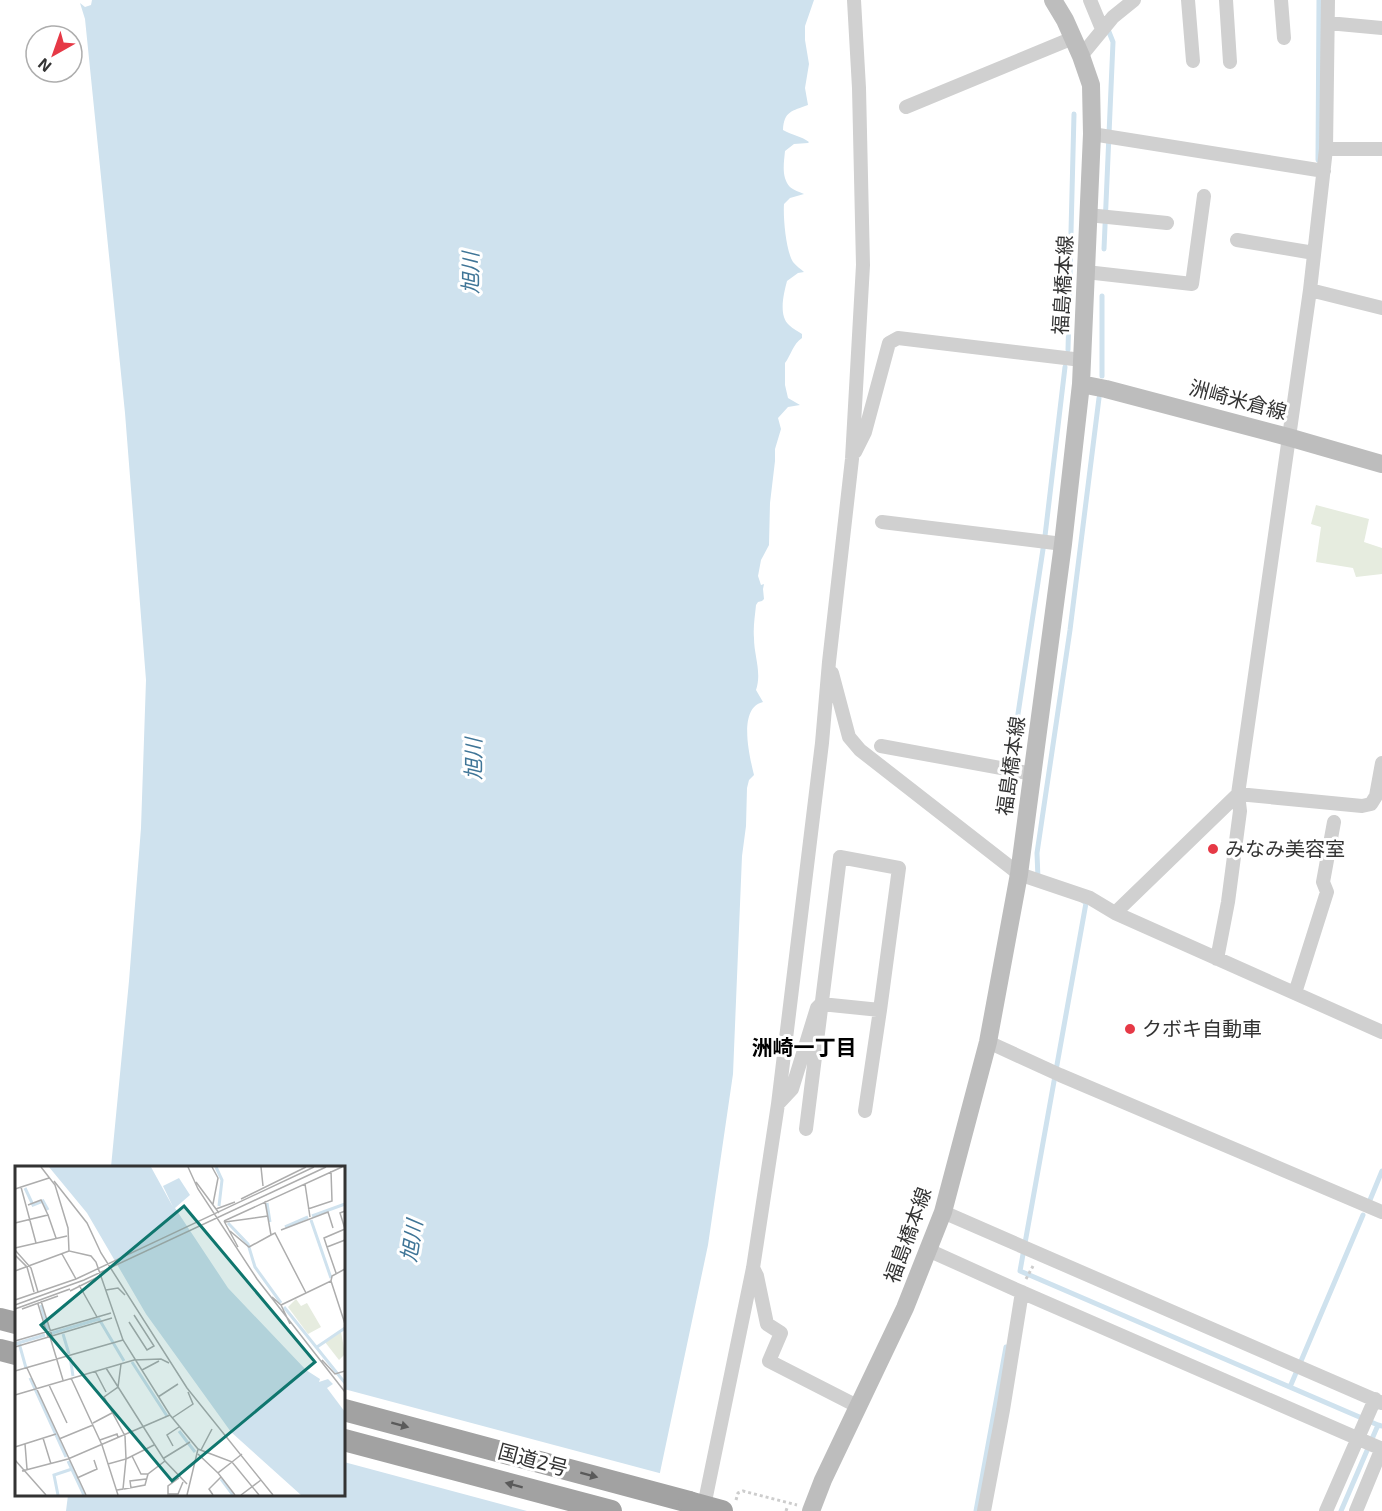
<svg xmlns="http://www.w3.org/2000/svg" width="1382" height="1511" font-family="'Exo 2','Noto Sans JP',sans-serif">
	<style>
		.green { fill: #e6ecdf }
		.water { fill: #cfe2ee }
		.pier { fill: #fff }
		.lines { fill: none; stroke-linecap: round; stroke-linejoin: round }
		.stream { stroke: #cfe2ee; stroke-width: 5 }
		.path { stroke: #cdcdcd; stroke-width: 3; stroke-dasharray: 3 3; stroke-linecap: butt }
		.minor { stroke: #d0d0d0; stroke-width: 14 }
		.secondary { stroke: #bdbdbd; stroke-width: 18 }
		.trunk { stroke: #a2a2a2; stroke-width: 22 }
		.trunk-bridge { stroke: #a2a2a2; stroke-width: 22 }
		.oneway { fill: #5a5a5a }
		.poi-dot { fill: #e63946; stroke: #fff; stroke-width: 2 }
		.labels { text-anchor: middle; stroke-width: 6; stroke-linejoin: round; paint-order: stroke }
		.street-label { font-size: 20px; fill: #333; stroke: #fff }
		.poi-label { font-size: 20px; fill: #333; stroke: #fff; text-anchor: start }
		.water-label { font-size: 21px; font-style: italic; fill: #3f7597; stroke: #fff }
		.neighbourhood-label { font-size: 21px; font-weight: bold; fill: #000; stroke: #fff }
		.inset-river { fill: none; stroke: #cfe2ee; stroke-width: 3 }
		.inset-road { fill: none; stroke: #adadad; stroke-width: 1.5 }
		.view { fill: #0f766e; fill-opacity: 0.15; stroke: #0f766e; stroke-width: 3 }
		.inset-edge { fill: none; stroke: #333; stroke-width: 3 }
	</style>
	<rect width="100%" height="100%" fill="#fff"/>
	<path class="green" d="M1316 505 1369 519 1364 542 1382 548V574L1356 577 1353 568 1316 562 1321 527 1311 524Z"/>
	<path class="water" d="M92 0H814L805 26V40L809 64 805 88 808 105C792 111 784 111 783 130 792 135 801 136 809 142L808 143 794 144 785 151C784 163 781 177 790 187 793 190 800 192 804 194L790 198 784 204C783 218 786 251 793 262 796 266 801 269 804 272L798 273 787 281C784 293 778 315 789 325 793 329 798 331 802 334V338C793 344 791 355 785 363V385L788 398 800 405 788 407 778 418 781 429 775 449V461L770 503 769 545 761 560 758 576 761 585 764 584 763 589 764 599 762 601 758 602 756 605C755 616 753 627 754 638 754 656 762 672 756 690L763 702C737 708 750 758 754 775L749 780 747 788 746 826 742 856 733 1074 708 1245 658 1482 654 1511H66L68 1495 344 1494V1168L111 1167 129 981 141 828 146 680 125 413 85 19 80 3 85 7 91 5Z"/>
	<path class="pier" d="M344 1389 663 1474 657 1511H527L344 1462Z"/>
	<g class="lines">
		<path class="stream" d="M1318 160 1319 0
			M1104 249 1113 42 1107 27
			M1068 350 1074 114
			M1102 376V296
			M1016 727 1045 536 1065 367
			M1038 879 1037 853 1070 630 1099 398
			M1082 900 1086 903 1020 1271 1378 1425
			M1370 1200 1382 1171
			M1290 1387 1363 1215
			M976 1511 1006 1347
			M1341 1511 1378 1425 1382 1426"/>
		<path class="path" d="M1026 1279 1033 1266
			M736 1500 738 1493 743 1491 797 1505
			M786 1511 787 1508"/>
		<path class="minor" d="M1090 0 1102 29
			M1188 0 1193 61
			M1226 0 1230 62
			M1281 0 1284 38
			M1328 23 1382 28
			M1081 56 1113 17 1134 0
			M906 107 1073 38
			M1092 134 1324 171
			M1326 149H1382
			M1088 215 1167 223
			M1237 240 1314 253
			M1086 272 1192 284 1204 196
			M1310 290 1382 308
			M855 452 865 432 889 343 898 338 1082 360
			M882 522 1063 544
			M832 673 849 737 860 750 1019 874 1090 898 1115 913 1382 1032
			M881 746 1033 774
			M1115 913 1238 794 1362 806 1371 804 1376 796 1382 763
			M1217 959 1228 902 1240 811 1238 794 1310 290 1326 149 1328 0
			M1295 993 1327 892 1323 882 1334 822
			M988 1042 1060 1075 1382 1212
			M778 1104 792 1089 817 1008 821 1004 880 1010
			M806 1129 840 857 899 868 880 1010 865 1111
			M943 1212 1382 1403
			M928 1250 1019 1291 1382 1449
			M754 1270 757 1276 767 1324 781 1333 769 1361 859 1407
			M703 1511 753 1268 778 1104 822 743 829 662 852 459 863 265 859 88 854 0
			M984 1511 1003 1410 1022 1292
			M1326 1511 1375 1399
			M1356 1511 1382 1448"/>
		<path class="secondary" d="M1081 384 1106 389 1288 437 1382 464
			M811 1511 823 1480 905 1308 943 1212 988 1042 1019 874 1063 544 1081 384 1092 134 1091 85 1081 56 1065 20 1053 0"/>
		<path class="trunk" d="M0 1319 16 1323
			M0 1350 16 1354
			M344 1410 689 1502
			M344 1440 611 1511"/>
		<path class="trunk-bridge" d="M689 1502 722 1511"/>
	</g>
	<defs><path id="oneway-solid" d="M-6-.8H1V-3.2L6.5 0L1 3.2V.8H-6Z" transform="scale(1.5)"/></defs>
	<g class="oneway">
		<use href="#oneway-solid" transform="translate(400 1425) rotate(15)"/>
		<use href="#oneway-solid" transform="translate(589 1475) rotate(15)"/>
		<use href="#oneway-solid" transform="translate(514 1485) rotate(-165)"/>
	</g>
	<g class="poi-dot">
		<circle cx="1213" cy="849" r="6"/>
		<circle cx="1130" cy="1029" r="6"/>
	</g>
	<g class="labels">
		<g class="street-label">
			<text transform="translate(1063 285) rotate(-87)" y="7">福島橋本線</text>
			<text transform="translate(1238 400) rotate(15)" y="7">洲崎米倉線</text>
			<text transform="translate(1011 766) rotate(-82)" y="7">福島橋本線</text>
			<text transform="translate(908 1235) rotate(-70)" y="7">福島橋本線</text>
			<text transform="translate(533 1460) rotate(15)" y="7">国道2号</text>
		</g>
		<g class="poi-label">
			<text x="1225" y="856">みなみ美容室</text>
			<text x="1142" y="1036">クボキ自動車</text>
		</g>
		<g class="water-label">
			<text transform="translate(471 273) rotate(-90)" y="7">旭川</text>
			<text transform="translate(474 759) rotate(-90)" y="7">旭川</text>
			<text transform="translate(412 1241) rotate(-81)" y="7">旭川</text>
		</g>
		<g class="neighbourhood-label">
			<text x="804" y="1055">洲崎一丁目</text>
		</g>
	</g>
	<g transform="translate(15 1166)">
		<rect width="330" height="330" fill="#fff"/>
		<path d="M281 133 286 140 292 137 306 161 293 168 273 141ZM326 166 330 188 324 194 310 176Z" fill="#e6ecdf"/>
		<path d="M34 1H136L158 41 148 20 164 12 175 29 160 42 213 122 291 204 305 213 304 216 313 213 318 218 312 222 330 246V329H286L216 266 131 148 72 47Z" fill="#cfe2ee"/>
		<path class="inset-river" d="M201 1 207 14 204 40M10 22 18 39 28 35 33 44M252 37 255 56M297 50 330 38M296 54 316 112M213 57 233 78 240 101 266 137M270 61 293 51M26 139 33 164M269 141 330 217M34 168 84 153 109 195M48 168 54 188M4 177 11 202M0 178 30 169M302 181 330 162M55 191 58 210M117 196 152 250M15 212 51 291M164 265 180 286M53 295 69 329M206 313 218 329M43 329 39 309 57 303"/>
		<path class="inset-road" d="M26 1 40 19 53 62 54 85 76 90 81 96 108 174 155 249 183 283 217 296 227 288M173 1 183 23 242 113 330 226M197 1 203 12 198 38M246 1 248 20M39 15 72 57 86 87 172 222 258 329M181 16 204 47M290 18 295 51M6 21 21 77M0 23 34 12M226 33 291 1M250 35 256 69M13 39 26 34 33 49M201 43 220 36M293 43 317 35 316 5M209 55 327 1M209 55 223 81M210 56 253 50M0 57 33 49 41 72M330 63 325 47 330 45M266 64 313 46 318 62M215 65 234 81 256 69M256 69 260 67 291 127M312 81 309 72 330 63M0 82 52 70M0 84 16 102 23 126M47 88 61 113M0 89 12 101 19 126M0 105 54 85M321 107 312 81 330 74M61 113 299 1M316 115 330 158M64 119 82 151M91 124 103 122 110 129M55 125 85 110M257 131 266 139 316 115 317 110 330 103M0 134 61 113M26 135 37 170M23 138 33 171M0 139 69 114 311 1M266 139 275 158M0 143 55 123M7 143 43 130M114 156 132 184 139 180 119 149M35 171 48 214M0 175 96 147M0 181 97 152M307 194 320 208 330 205M12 202 71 329M91 202 150 295 172 318M127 204 144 195M0 205 108 174M80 205 91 226M56 212 87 279 103 329M34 219 52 257M0 229 119 194 146 193 154 197M143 231 163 218M157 252 178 238 173 226M78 257 97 247M28 272 36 298M44 273 78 259M85 274 102 268 103 271M10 278 12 303M158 280 152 269 164 261M0 281 41 268M186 284 197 263M183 288 203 307M117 290 126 308H133M149 292 175 276M0 294 31 329M93 298 111 293 110 270 89 231 103 221 106 198M7 305 53 293 155 249M62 312 82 303 79 294M164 312 153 320V328H163L168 316M116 322 115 315 131 313M109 323 130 319 133 308 150 295M102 324 108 323 111 293 139 279M172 329 183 283M198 329 194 323 206 311M220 329 203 307 217 296 244 329M226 329 246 314"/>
		<path class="view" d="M169 40 300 196 157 315 26 159Z"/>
		<rect width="330" height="330" class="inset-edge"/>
	</g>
	<g transform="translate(54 54) rotate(220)"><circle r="28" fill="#ffffff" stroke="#adadad" stroke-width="1.5"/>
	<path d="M0-4.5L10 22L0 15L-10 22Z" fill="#e63946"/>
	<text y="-9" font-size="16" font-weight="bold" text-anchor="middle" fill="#333333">N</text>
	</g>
</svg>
